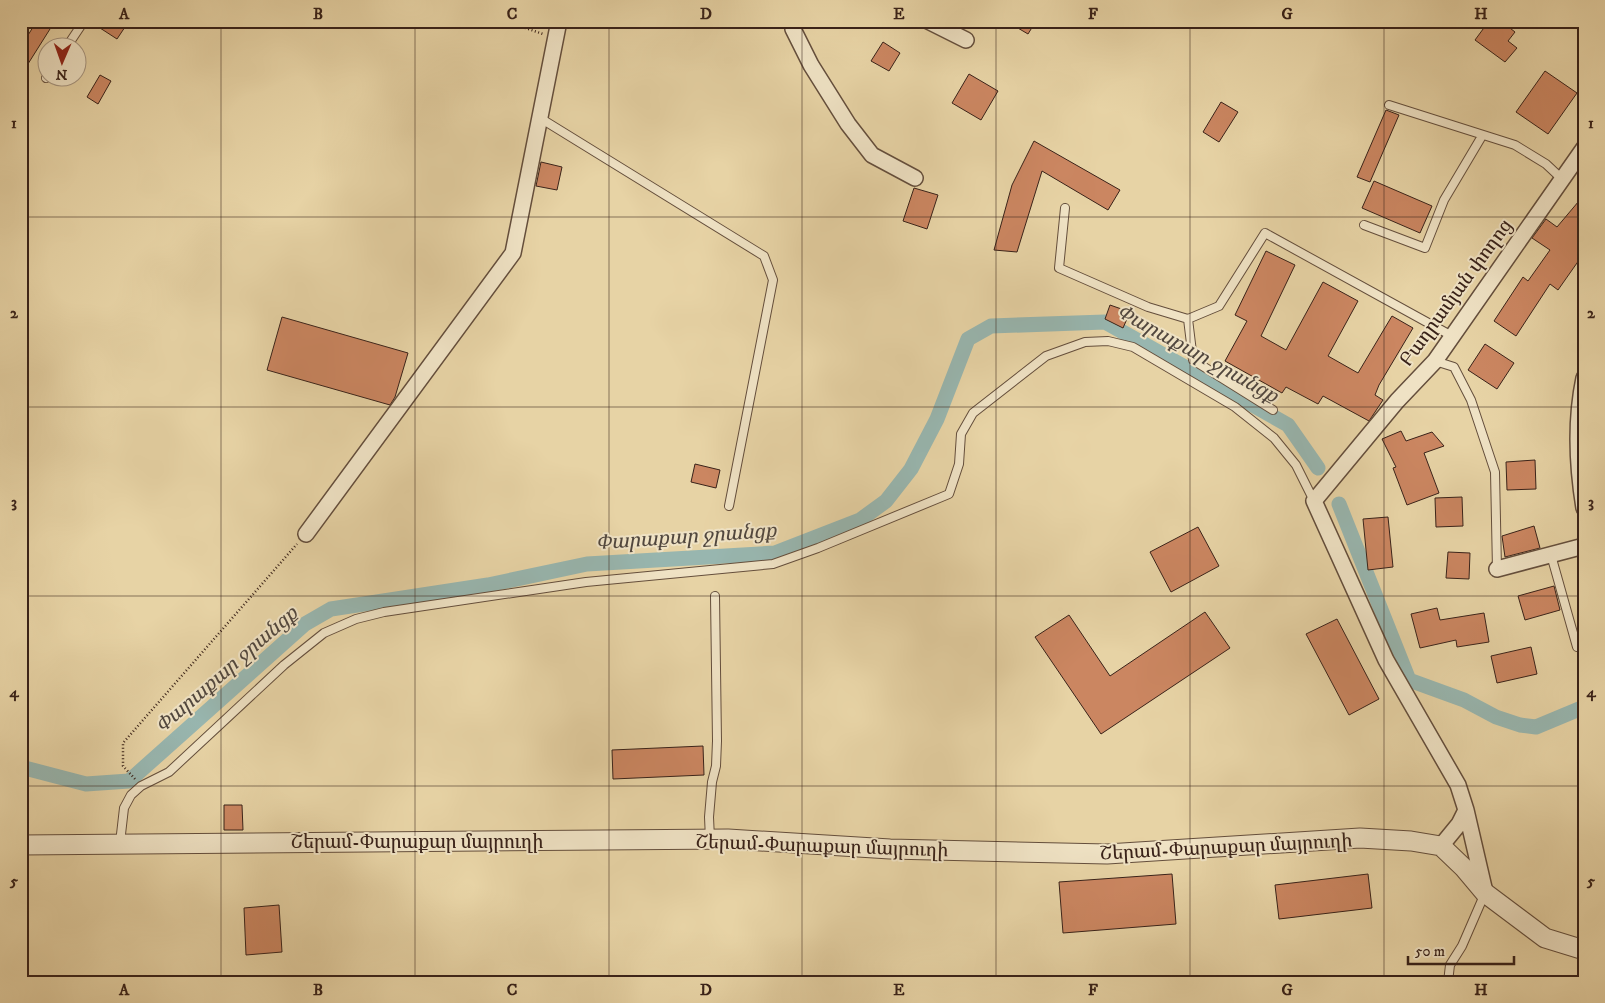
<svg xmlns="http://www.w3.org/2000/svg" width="1605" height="1003" font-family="'IM FELL DW Pica','Noto Serif Armenian',serif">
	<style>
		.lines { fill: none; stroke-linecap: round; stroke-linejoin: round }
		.canal { stroke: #98b6af; stroke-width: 15 }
		.building { fill: #cb8661; stroke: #392219 }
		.service-casing { stroke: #644e3c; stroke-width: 10 }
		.minor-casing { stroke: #644e3c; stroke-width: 18 }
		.tertiary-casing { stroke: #644e3c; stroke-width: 21 }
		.path { stroke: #392219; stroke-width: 2.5; stroke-dasharray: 1 2.5; stroke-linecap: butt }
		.service { stroke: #efe2c4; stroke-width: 8 }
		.minor { stroke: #efe2c4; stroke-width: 15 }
		.tertiary { stroke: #efe2c4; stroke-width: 19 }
		.grid { fill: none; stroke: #392219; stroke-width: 1; stroke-opacity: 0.55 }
		.labels { text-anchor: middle; stroke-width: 4; stroke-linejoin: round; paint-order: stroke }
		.street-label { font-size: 19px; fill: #392219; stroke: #efe2c4 }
		.water-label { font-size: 20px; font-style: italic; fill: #51473e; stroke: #efe2c4 }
		.neatline { fill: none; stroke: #392219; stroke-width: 2 }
		.grid-label { font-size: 16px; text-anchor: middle; font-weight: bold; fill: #392219 }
	</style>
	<rect width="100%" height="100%" fill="#e7d3a5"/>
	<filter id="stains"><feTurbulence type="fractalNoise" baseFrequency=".004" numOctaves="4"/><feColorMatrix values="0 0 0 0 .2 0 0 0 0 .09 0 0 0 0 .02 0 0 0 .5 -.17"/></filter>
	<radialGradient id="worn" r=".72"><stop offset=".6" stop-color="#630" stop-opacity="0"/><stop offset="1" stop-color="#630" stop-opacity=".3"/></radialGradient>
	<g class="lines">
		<path class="canal" d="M1339 504 1409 680 1464 700 1496 717 1520 725 1536 727 1584 707
			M21 767 86 784 129 781 305 624 331 609 488 585 587 564 775 553 860 520 886 501 911 469 937 419 968 339 991 326 1105 322 1288 425 1318 468"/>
	</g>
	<path class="building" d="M37 21 50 29 21 75V46Z
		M105 21H129L117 39 100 28Z
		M1006 21H1036L1028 34Z
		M1489 21H1501L1515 32 1508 41 1517 48 1505 62 1475 40Z
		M883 42 900 53 889 71 871 61Z
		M1545 71 1577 93 1548 134 1516 112Z
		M969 74 998 91 981 120 952 103Z
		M100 75 111 81 98 104 87 97Z
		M1221 102 1238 112 1219 142 1203 132Z
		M1386 110 1399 115 1370 182 1357 177Z
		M1034 141 1120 190 1108 210 1042 171 1017 252 994 250 1012 185Z
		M541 162 562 167 557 190 536 186Z
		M1374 181 1432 206 1420 233 1362 208Z
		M914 188 938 195 927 229 903 221Z
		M1584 195V253L1558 290 1550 284 1516 336 1494 321 1523 277 1528 281 1550 250 1532 238 1546 219 1557 227Z
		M1266 251 1295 265 1261 336 1286 350 1323 282 1358 301 1328 356 1358 373 1392 316 1413 328 1379 385 1375 395 1383 400 1369 421 1323 396 1318 404 1286 387 1282 393 1225 361 1247 321 1235 315Z
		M1110 305 1130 312 1123 328 1105 319Z
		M282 317 408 353 395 397 390 405 267 370Z
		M1485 344 1514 363 1497 389 1468 370Z
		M1401 431 1406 441 1432 432 1444 446 1424 453 1439 493 1407 505 1393 468 1396 467 1382 439Z
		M1535 460 1536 489 1507 490 1506 462Z
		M695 464 720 470 716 488 691 482Z
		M1462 497 1463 526 1436 527 1435 498Z
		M1388 517 1393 567 1368 570 1363 519Z
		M1534 526 1540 548 1505 557 1502 536Z
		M1198 527 1219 566 1171 592 1150 552Z
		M1448 552 1470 553 1469 579 1446 578Z
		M1554 586 1560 610 1525 620 1518 596Z
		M1437 608 1440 620 1484 613 1489 642 1457 647 1456 640 1420 648 1411 614Z
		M1205 612 1230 648 1101 734 1035 637 1069 615 1110 676Z
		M1337 619 1379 699 1349 715 1306 634Z
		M1531 647 1537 674 1497 683 1491 656Z
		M703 746 704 775 613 779 612 750Z
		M224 805H242L243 830H224Z
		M1172 874 1176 924 1063 933 1059 882Z
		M1368 874 1372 908 1279 919 1275 885Z
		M279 905 282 952 246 955 244 908Z"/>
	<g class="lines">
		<defs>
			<path id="service" d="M66 48 84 21
				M46 78 48 75
				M1389 105 1515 145 1546 164 1562 179
				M540 118 764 256 773 280 729 506
				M1065 208 1059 268 1148 307 1188 319 1219 306 1265 233 1452 336
				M1364 225 1425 248 1444 200 1482 136
				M1188 319 1193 360 1273 410
				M1435 361 1454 367 1471 400 1495 472 1497 569
				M1551 555 1577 647
				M710 839 709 817 712 782 716 766 717 741 715 596
				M120 843 124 808 131 795 141 786 169 772 284 665 324 633 356 619 384 612 586 582 773 564 818 548 949 494 959 464 961 434 973 413 1046 356 1085 342 1108 341 1133 347 1235 407 1274 438 1296 465 1314 501
				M1448 982 1450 965 1462 946 1485 893"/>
			<path id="minor" d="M795 21 793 29 811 65 848 124 872 155 915 178
				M928 21 966 40
				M1584 378C1575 421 1577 465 1584 508
				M306 534 513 253 559 21
				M1497 569 1584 546
				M1466 810 1485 892
				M1441 846 1459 824 1466 810 1458 785 1386 660 1314 501 1397 401 1435 361 1584 148"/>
			<path id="tertiary" d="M21 845 728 839 890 849 1107 854 1360 838 1411 841 1441 846 1464 868 1485 893 1545 938 1584 950"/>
		</defs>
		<use href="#service" class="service-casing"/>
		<use href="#minor" class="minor-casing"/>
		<use href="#tertiary" class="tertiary-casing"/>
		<path class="path" d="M505 21 543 34
			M135 779 123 766V743L297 544"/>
		<use href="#service" class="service"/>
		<use href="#minor" class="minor"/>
		<use href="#tertiary" class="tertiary"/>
	</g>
	<path class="grid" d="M221 21V982M415 21V982M609 21V982M802 21V982M996 21V982M1190 21V982M1384 21V982M21 217H1584M21 407H1584M21 596H1584M21 786H1584"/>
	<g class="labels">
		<g class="street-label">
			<text transform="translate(1455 292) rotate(-54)" y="7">Բաղրամյան փողոց</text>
			<text x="417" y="848">Շերամ-Փարաքար մայրուղի</text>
			<text transform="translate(822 845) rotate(2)" y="7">Շերամ-Փարաքար մայրուղի</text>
			<text transform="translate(1226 846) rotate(-3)" y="7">Շերամ-Փարաքար մայրուղի</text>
		</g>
		<g class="water-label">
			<text transform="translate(1198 353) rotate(29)" y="7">Փարաքար ջրանցք</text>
			<text transform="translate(686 536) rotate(-4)" y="7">Փարաքար ջրանցք</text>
			<text transform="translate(226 669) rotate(-41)" y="7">Փարաքար ջրանցք</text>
		</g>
	</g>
	<rect width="1605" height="1003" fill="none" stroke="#e7d3a5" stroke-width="55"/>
	<g transform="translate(62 62) rotate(182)"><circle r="24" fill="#efe2c4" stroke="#a69580"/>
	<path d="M0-4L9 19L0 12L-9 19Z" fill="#8f2418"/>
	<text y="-8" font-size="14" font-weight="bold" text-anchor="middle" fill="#392219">N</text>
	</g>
	<path d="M1408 956v8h106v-8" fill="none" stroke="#392219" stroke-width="2.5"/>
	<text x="1415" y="956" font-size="15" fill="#392219" stroke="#efe2c4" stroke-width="4" paint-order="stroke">50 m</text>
	<rect x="28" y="28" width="1550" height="948" class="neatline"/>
	<g class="grid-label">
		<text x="124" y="19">A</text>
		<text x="318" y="19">B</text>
		<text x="512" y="19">C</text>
		<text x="706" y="19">D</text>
		<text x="899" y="19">E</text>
		<text x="1093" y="19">F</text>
		<text x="1287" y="19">G</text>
		<text x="1481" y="19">H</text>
		<text x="14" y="128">1</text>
		<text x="1591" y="128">1</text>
		<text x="14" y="318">2</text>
		<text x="1591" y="318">2</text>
		<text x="14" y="507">3</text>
		<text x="1591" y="507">3</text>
		<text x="14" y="697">4</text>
		<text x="1591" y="697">4</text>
		<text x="14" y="886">5</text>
		<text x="1591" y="886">5</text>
		<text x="124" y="995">A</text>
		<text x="318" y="995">B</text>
		<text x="512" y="995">C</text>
		<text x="706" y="995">D</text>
		<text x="899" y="995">E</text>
		<text x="1093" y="995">F</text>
		<text x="1287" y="995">G</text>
		<text x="1481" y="995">H</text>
	</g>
	<rect width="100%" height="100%" filter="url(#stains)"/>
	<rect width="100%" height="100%" fill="url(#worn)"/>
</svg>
